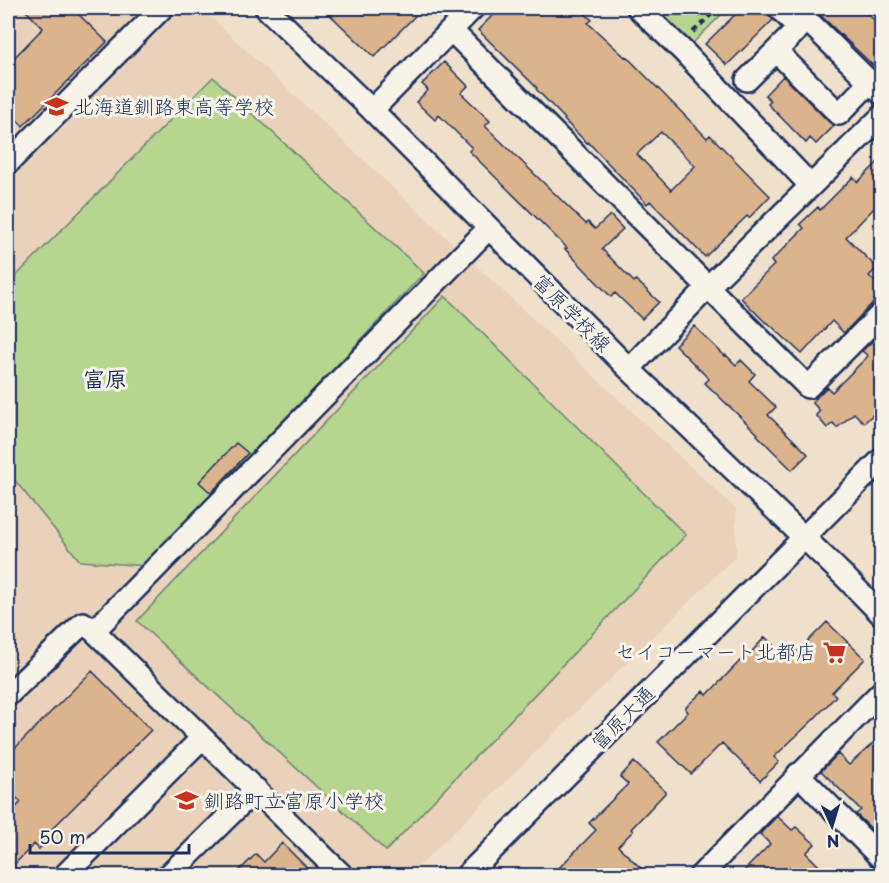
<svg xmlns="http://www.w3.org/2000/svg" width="889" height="883" font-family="'Playpen Sans','Klee One',sans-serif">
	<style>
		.built { fill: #e9d2b9 }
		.green { fill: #b6d58e; stroke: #688276; stroke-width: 1.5 }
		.building { fill: #dbb38c; stroke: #1b2f5e; stroke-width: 1.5; fill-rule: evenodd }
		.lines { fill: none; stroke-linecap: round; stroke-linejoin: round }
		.minor-casing { stroke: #1b2f5e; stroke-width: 26 }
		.path { stroke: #1b2f5e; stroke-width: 4; stroke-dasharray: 6 4.5; stroke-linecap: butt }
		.minor { stroke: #f7f3e8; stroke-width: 21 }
		.labels { text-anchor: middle; stroke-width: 6; stroke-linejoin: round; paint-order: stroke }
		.poi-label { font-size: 20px; fill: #1b2f5e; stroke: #f7f3e8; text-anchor: start }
		.street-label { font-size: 20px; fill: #1b2f5e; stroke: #f7f3e8 }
		.quarter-label { font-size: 22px; font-weight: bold; fill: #1b2f5e; stroke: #f7f3e8 }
	</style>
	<rect width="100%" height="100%" fill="#efe0cc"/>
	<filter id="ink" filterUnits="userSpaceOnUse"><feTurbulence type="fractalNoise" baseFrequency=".0167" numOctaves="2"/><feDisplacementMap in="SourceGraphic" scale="12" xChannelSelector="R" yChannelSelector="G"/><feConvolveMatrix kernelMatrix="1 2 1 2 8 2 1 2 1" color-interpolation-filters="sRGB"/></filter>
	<g filter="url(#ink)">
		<path class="built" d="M8 8H201L736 509V556L410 875H8Z"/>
		<path class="green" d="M638 8H728L684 52Z
			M213 77 424 273 147 566 80 561 8 472V284Z
			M445 296 686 535 386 851 137 621Z"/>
		<path class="building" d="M23 8H72L107 42 23 126 8 111V64L43 28Z
			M323 8H423L374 57Z
			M500 8H579L592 20 588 23 625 57 626 56 707 138 710 135 770 196 749 218 747 216 705 257 650 201 647 204 588 142 587 143 564 120 565 119 536 89 537 88 478 30ZM661 132 695 166 671 190 637 154Z
			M742 8H764L773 20 727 65 705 44Z
			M813 8H861L882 27V74Z
			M444 62 468 86 461 93 490 121 485 126 586 224 588 222 595 229 610 215 623 229 602 249 634 282 636 280 659 302 642 319 615 293 611 297 565 249 567 248 469 151 472 148 439 115 435 120 416 102 428 90 422 84Z
			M783 76 830 123 834 126 816 144 810 138 806 143 768 104 771 101 765 95Z
			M882 158V200L846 237 877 268 869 276 882 288V293L844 333 832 321 802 354 767 322 766 323 741 298 774 265 771 261 804 228 800 224 818 207 820 210 853 177 858 182Z
			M694 326 725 356 726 355 736 365 741 360 755 374 749 381 776 407 768 415 808 454 792 470 757 435 758 434 705 383 709 379 675 345Z
			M882 332V406L864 423 854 413 837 428 833 423 827 428 816 415 820 411 812 402 827 387 832 392 868 356 862 351Z
			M236 443 248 453 211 493 199 482Z
			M827 622 865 659 832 692 836 696 814 719 774 757 779 762 760 781 722 743 691 774 658 742 688 712 685 708 703 691 707 695 741 660 743 661 765 637 789 660Z
			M92 671 151 730 51 830 54 834 39 849 34 844 8 871V816L21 802 8 790V755Z
			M882 735V839L856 814 861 810 821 771 838 754 849 765Z
			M634 762 666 792 631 829 633 831 618 846 649 876H551L596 830 589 823 628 784 620 777Z
			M777 816 792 830 796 827 815 844 806 853 829 876H739L770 844 760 834Z
			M282 843 315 876H234L256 854 264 862Z"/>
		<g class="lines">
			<defs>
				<path id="minor" d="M266 8 372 110 629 369 844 576 882 615
					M638 8 684 52 810 185
					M779 8 799 28
					M451 30 808 387 882 313
					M747 80 776 51
					M869 83 839 114 776 51 807 20 882 94
					M372 110 473 8
					M8 163 162 8
					M629 369 708 287 882 116
					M94 631 489 228
					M8 695 83 623 94 631 343 876
					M798 774 882 859
					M64 876 202 738
					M168 876 256 789
					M466 876 882 459
					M700 876 882 691"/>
			</defs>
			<use href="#minor" class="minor-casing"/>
			<path class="path" d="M693 32 718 8"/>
			<use href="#minor" class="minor"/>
		</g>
	</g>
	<defs>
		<symbol id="school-bare" viewBox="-9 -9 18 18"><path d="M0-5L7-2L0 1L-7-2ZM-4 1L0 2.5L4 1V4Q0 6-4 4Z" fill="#c8321e" stroke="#f7f3e8" stroke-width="2.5" paint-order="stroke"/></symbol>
		<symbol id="supermarket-bare" viewBox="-9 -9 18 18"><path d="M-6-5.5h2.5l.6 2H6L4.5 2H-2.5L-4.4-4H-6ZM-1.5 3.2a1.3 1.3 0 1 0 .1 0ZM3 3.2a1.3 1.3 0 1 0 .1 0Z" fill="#c8321e" stroke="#f7f3e8" stroke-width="2.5" paint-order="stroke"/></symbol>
	</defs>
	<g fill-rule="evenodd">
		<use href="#school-bare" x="40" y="90" width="33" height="33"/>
		<use href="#supermarket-bare" x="818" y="636" width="33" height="33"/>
		<use href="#school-bare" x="170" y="784" width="33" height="33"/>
	</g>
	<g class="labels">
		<g class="poi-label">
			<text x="74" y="114">北海道釧路東高等学校</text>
			<text x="816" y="659" text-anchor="end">セイコーマート北都店</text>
			<text x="204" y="808">釧路町立富原小学校</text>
		</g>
		<g class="street-label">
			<text transform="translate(572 313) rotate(45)" y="7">富原学校線</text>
			<text transform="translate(623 718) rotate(-45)" y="7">富原大通</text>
		</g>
		<g class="quarter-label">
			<text x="105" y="387">富原</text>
		</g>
	</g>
	<rect width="889" height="883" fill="none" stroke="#f7f3e8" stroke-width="30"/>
	<rect x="15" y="15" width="859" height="853" fill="none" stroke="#1b2f5e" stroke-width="2" filter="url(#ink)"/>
	<g transform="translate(832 826) rotate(176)" stroke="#f7f3e8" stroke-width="4.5" paint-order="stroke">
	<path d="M0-4.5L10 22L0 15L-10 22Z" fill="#1b2f5e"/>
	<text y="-9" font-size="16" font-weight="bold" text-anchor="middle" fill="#1b2f5e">N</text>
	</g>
	<path d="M30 844v9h159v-9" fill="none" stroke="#1b2f5e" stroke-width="3"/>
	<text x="39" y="844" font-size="18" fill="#1b2f5e" stroke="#f7f3e8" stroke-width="4.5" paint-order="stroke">50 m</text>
</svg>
